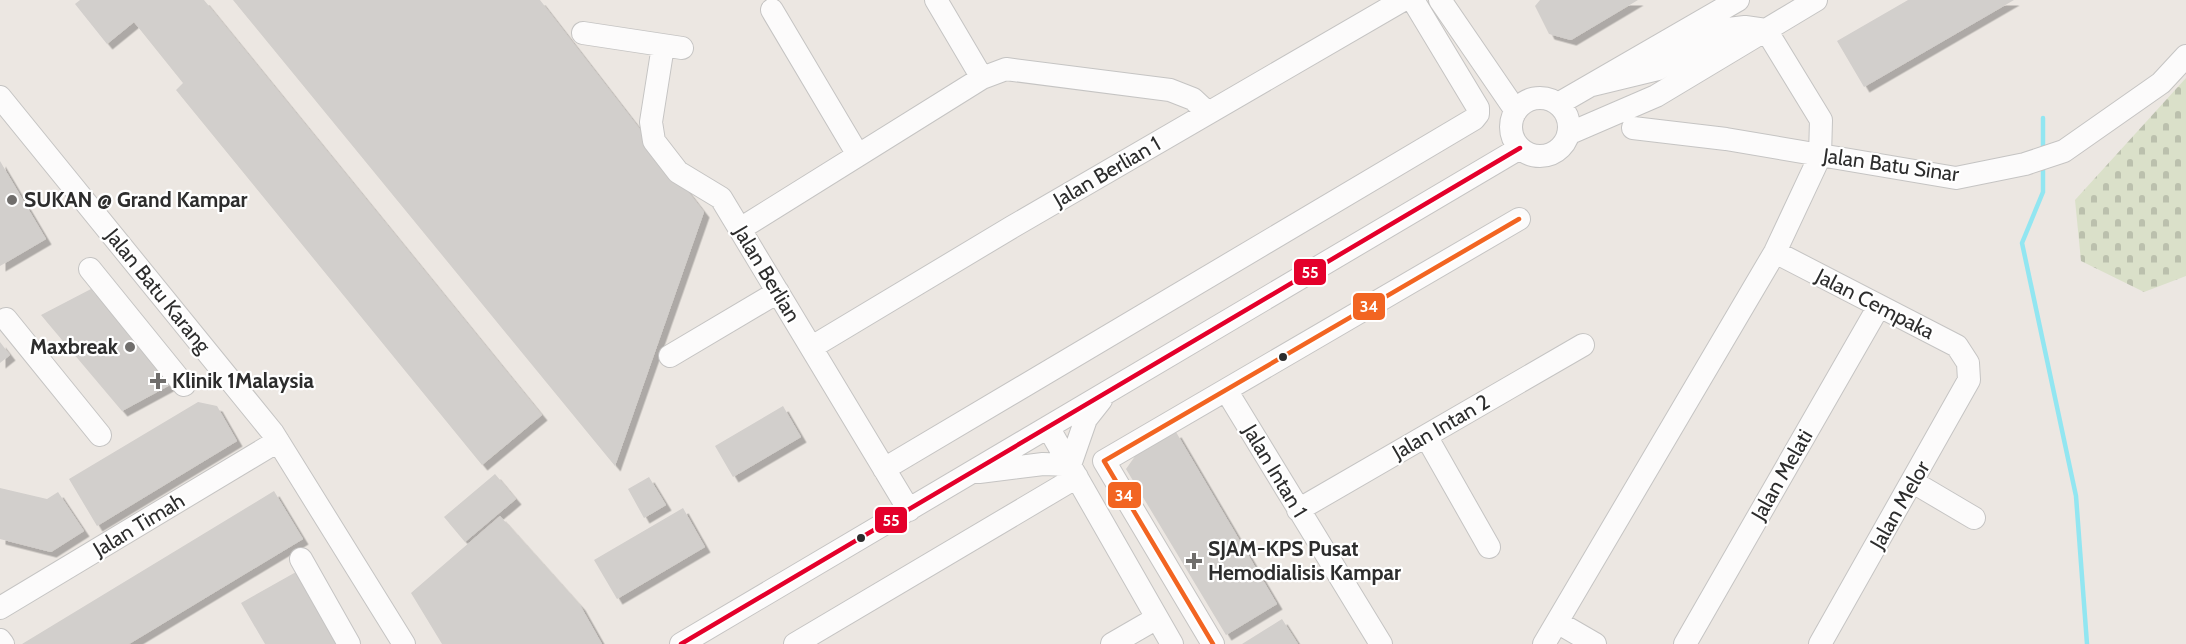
<svg xmlns="http://www.w3.org/2000/svg" width="2186" height="644" font-family="Cabin,sans-serif">
	<style>
		.cemetery { fill: url(#cemetery-stones) }
		.lines { fill: none; stroke-linecap: round; stroke-linejoin: round }
		.stream { stroke: #92e6f1; stroke-width: 4.5 }
		.building { fill: #d2cfcc; filter: url(#shadow) }
		.minor-casing { stroke: #c5c4c3; stroke-width: 24 }
		.minor { stroke: #fcfbfb; stroke-width: 22 }
		.bus-1-casing { stroke: #fff; stroke-width: 9 }
		.bus-2-casing { stroke: #fff; stroke-width: 9 }
		.bus-1 { stroke: #e4002b; stroke-width: 4.5 }
		.bus-2 { stroke: #f26522; stroke-width: 4.5 }
		.poi-dot { fill: #706e6c; stroke: #fff; stroke-width: 2 }
		.bus-dot { fill: #2d2d2d; stroke: #fff; stroke-width: 2 }
		.labels { text-anchor: middle; stroke-width: 4.5; stroke-linejoin: round; paint-order: stroke }
		.street-label { font-size: 21px; fill: #2d2d2d; stroke: #fff }
		.poi-label { font-size: 21px; font-weight: bold; fill: #2d2d2d; stroke: #fff; text-anchor: start }
		.line-badge { stroke: #fff; stroke-width: 2 }
		.badge-label { font-size: 16px; text-anchor: middle; font-weight: bold; fill: #fff }
	</style>
	<defs>
		<pattern id="cemetery-stones" width="16" height="16" patternUnits="userSpaceOnUse" patternTransform="scale(1.5)"><rect width="16" height="16" fill="#dae0c9"/><path d="M2 7V4a2 2 0 0 1 4 0v3zM10 15v-3a2 2 0 0 1 4 0v3z" fill="#bbc0ad"/></pattern>
		<filter id="shadow"><feDropShadow dx="5.5" dy="5.5" stdDeviation="0" flood-color="#0004"/></filter>
	</defs>
	<rect width="100%" height="100%" fill="#ece7e2"/>
	<path class="cemetery" d="M2186 78V276L2144 292 2081 261 2075 200Z"/>
	<g class="lines">
		<path class="stream" d="M2043 151V118
			M2043 165V192L2022 243 2076 496 2087 644"/>
	</g>
	<path class="building" d="M80 0H204L542 415 482 465 176 90 183 83 134 22 107 44 75 4Z
		M233 0H540L704 212 615 466Z
		M1540 0H1638L1571 40 1549 34 1535 6Z
		M1908 0H2014L1864 87 1837 41Z
		M0 161 46 239 0 266Z
		M91 289 170 385 122 411 41 315Z
		M0 342 10 355 0 363Z
		M198 402 217 406 237 441 97 526 69 479Z
		M783 406 801 437 733 477 715 446Z
		M1176 432 1277 604 1226 635 1126 469 1138 452Z
		M495 474 516 499 465 542 444 517Z
		M649 477 666 505 644 518 628 489Z
		M0 488 47 499 58 492 84 531 51 552 0 539Z
		M274 491 303 539 129 644H22Z
		M683 508 705 547 617 599 594 560Z
		M500 516 580 605 602 644H442L411 593Z
		M296 572 337 644H265L241 603Z
		M1282 619 1298 644H1242Z"/>
	<g class="lines">
		<defs>
			<path id="minor" d="M936 0 982 78
				M1440 0 1516 111
				M772 10 858 155
				M583 33 682 48
				M663 46 651 122 654 141 678 172 721 198 909 510
				M0 97 273 433 404 644
				M1511 127a29 29 0 1 1 58 0a29 29 0 1 1-58 0Z
				M1558 104 1738 0
				M1633 128 1726 139 1956 178 2025 164 2064 151 2161 83 2186 56
				M1568 134 1656 96 1816 0
				M740 229 982 78 1006 69 1170 90 1193 99 1208 113
				M1775 252 1957 346 1968 363 1969 380 1820 644
				M90 269 184 385
				M6 319 100 435
				M812 347 1012 227 1403 0
				M670 356 778 292
				M1226 390 1381 644
				M1048 427 1172 644
				M1426 436 1489 547
				M1070 465 1086 419 1101 400
				M884 469 1474 119 1478 114V108L1413 0
				M979 472 1043 464 1070 465
				M1913 482 1974 518
				M1298 510 1583 345
				M301 559 349 644
				M0 608 278 441
				M1557 622 1595 644
				M0 640 3 644
				M681 644 1520 148
				M795 644 1077 477
				M1112 644 1157 618
				M1213 644 1104 461 1519 219
				M1544 644 1775 252 1820 156 1821 120 1766 30 1745 27 1728 29 1658 69 1592 85
				M1685 644 1879 306"/>
		</defs>
		<use href="#minor" class="minor-casing"/>
		<use href="#minor" class="minor"/>
		<defs>
			<path id="bus-1" d="M681 644 1520 148"/>
			<path id="bus-2" d="M1213 644 1104 461 1519 219"/>
		</defs>
		<use href="#bus-1" class="bus-1-casing"/>
		<use href="#bus-2" class="bus-2-casing"/>
		<use href="#bus-1" class="bus-1"/>
		<use href="#bus-2" class="bus-2"/>
	</g>
	<g class="poi-dot">
		<circle cx="12" cy="200" r="6"/>
		<circle cx="130" cy="347" r="6"/>
		<path d="M155 372h6v6h6v6h-6v6h-6v-6h-6v-6h6z"/>
		<path d="M1191 552h6v6h6v6h-6v6h-6v-6h-6v-6h6z"/>
	</g>
	<g class="bus-dot">
		<circle cx="1283" cy="357" r="5"/>
		<circle cx="861" cy="538" r="5"/>
	</g>
	<g class="labels">
		<g class="street-label">
			<text transform="translate(1891 165) rotate(8)" y="7">Jalan Batu Sinar</text>
			<text transform="translate(1107 172) rotate(-30)" y="7">Jalan Berlian 1</text>
			<text transform="translate(767 274) rotate(59)" y="7">Jalan Berlian</text>
			<text transform="translate(158 291) rotate(51)" y="7">Jalan Batu Karang</text>
			<text transform="translate(1875 304) rotate(27)" y="7">Jalan Cempaka</text>
			<text transform="translate(1441 427) rotate(-30)" y="7">Jalan Intan 2</text>
			<text transform="translate(1275 471) rotate(59)" y="7">Jalan Intan 1</text>
			<text transform="translate(1782 475) rotate(-60)" y="7">Jalan Melati</text>
			<text transform="translate(1900 505) rotate(-60)" y="7">Jalan Melor</text>
			<text transform="translate(139 525) rotate(-31)" y="7">Jalan Timah</text>
		</g>
		<g class="poi-label">
			<text x="24" y="207">SUKAN @ Grand Kampar</text>
			<text x="118" y="354" text-anchor="end">Maxbreak</text>
			<text x="172" y="388">Klinik 1Malaysia</text>
			<text x="1208" y="556">SJAM-KPS Pusat<tspan x="1208" dy="24">Hemodialisis Kampar</tspan></text>
		</g>
	</g>
	<g class="line-badge">
		<rect x="1293" y="258" width="34" height="28" rx="6" fill="#e4002b"/>
		<rect x="1352" y="292" width="34" height="29" rx="6" fill="#f26522"/>
		<rect x="1107" y="481" width="35" height="28" rx="6" fill="#f26522"/>
		<rect x="874" y="506" width="34" height="28" rx="6" fill="#e4002b"/>
	</g>
	<g class="badge-label">
		<text x="1310" y="278">55</text>
		<text x="1369" y="312">34</text>
		<text x="1124" y="501">34</text>
		<text x="891" y="526">55</text>
	</g>
</svg>
